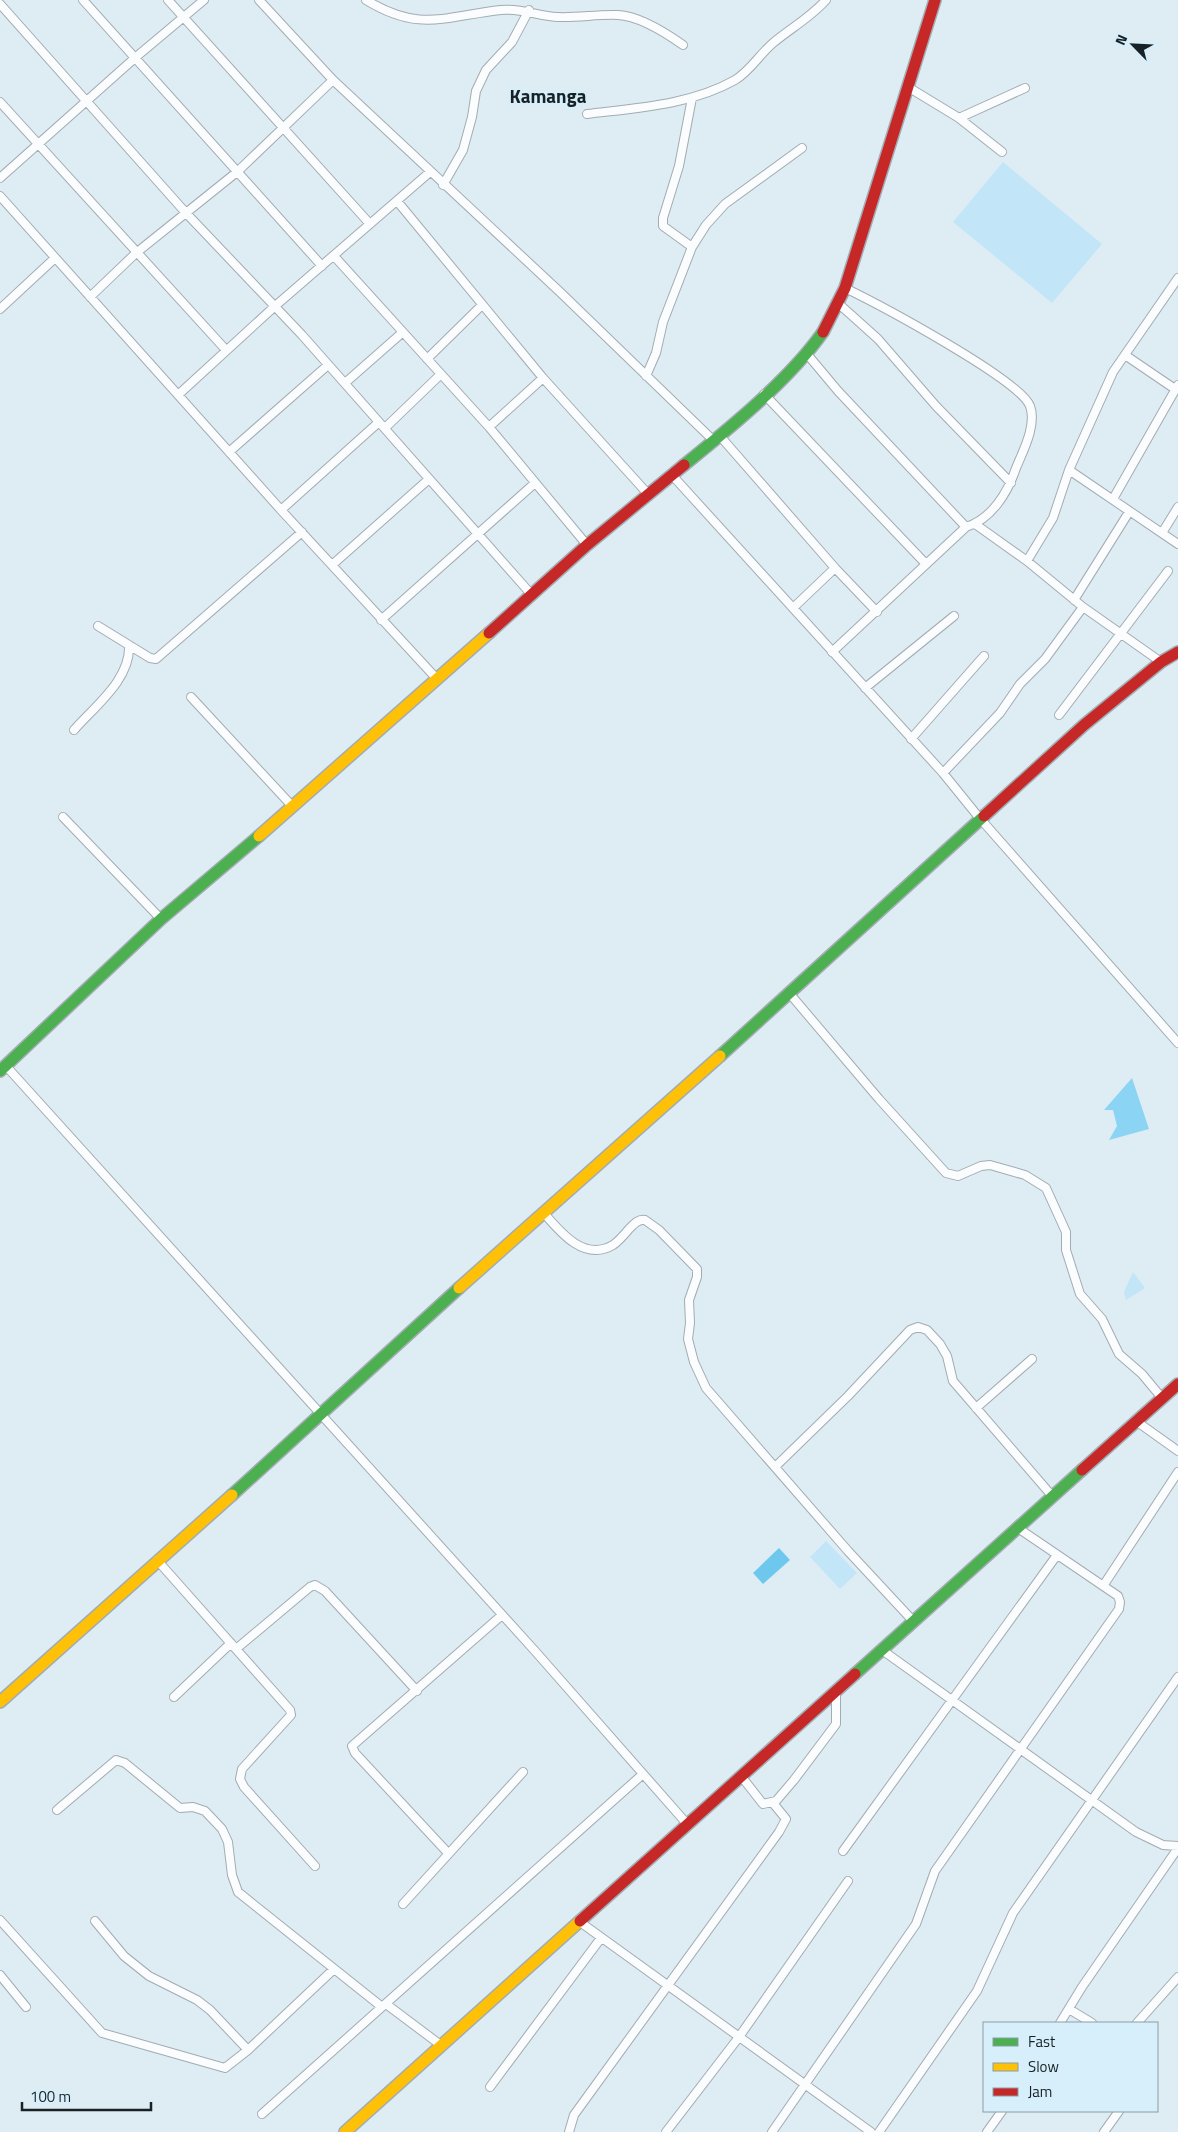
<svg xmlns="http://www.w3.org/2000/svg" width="1178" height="2132" font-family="'Titillium Web',sans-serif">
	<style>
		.green { fill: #c2e6f8 }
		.forest { fill: #8bd4f4 }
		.water { fill: #6ec8ee }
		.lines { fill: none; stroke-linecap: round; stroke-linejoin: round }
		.street-casing { stroke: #a2acb2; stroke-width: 10 }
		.fast-casing { stroke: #a2acb2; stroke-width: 14 }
		.slow-casing { stroke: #a2acb2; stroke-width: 14 }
		.jam-casing { stroke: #a2acb2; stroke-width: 14 }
		.street { stroke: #fafcfd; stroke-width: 8 }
		.fast { stroke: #4caf50; stroke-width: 11 }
		.slow { stroke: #ffc107; stroke-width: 11 }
		.jam { stroke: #c62828; stroke-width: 11 }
		.labels { text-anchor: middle; stroke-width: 4.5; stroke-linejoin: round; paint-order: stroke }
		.district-label { font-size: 19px; font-weight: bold; fill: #182125; stroke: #d6effb }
	</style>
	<rect width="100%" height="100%" fill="#deecf3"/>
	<path class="green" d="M1003 162 1102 244 1052 303 953 222Z
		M1133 1272 1145 1288 1126 1300 1124 1292Z
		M826 1541 857 1573 840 1589 810 1557Z"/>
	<path class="forest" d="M1132 1078 1149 1129 1109 1140 1117 1126 1113 1110H1104Z"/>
	<path class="water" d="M779 1548 790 1560 763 1584 753 1573Z"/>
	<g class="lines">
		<defs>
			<path id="street" d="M83 0 322 266
				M168 0 370 224
				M259 0 333 80 560 292 714 441
				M366 0C420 33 445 16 501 10 521 8 538 16 557 17 578 18 598 14 618 15 640 16 666 33 683 45
				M0 4 186 213 302 335 531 594
				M908 87 959 118 1002 152
				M0 102 226 350
				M587 114C636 108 691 105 735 80 749 72 760 54 773 43 791 28 811 17 826 0
				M959 118 1025 88
				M0 178 136 57 204 0
				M443 185 463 150 472 117 476 91 486 70 512 42 529 10
				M0 196 281 510 437 679
				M397 201 543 378 648 494
				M692 247 663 226V218L679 166 692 98
				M334 256 489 427 587 545
				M90 297 136 253 237 172 333 80
				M839 304 878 339 936 406 1011 483
				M0 309 55 258
				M807 354 838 391 966 527
				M1125 355 1175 389
				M427 359 482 305
				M646 376 656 353 663 322 692 247 706 225 725 204 802 148
				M345 383 403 332
				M764 394 926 564
				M178 395 274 307 430 172
				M489 427 543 378
				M385 428 440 375
				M720 436 835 568 877 612
				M229 452 328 365
				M1069 470 1178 544
				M671 474 943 773 977 815 1178 1043
				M1113 499 1178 385
				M281 510 379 422
				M975 524 1027 561 1053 518 1069 470 1113 372 1178 278
				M1162 533 1178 507
				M1027 561 1083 607 1161 662
				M332 565 429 479
				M1074 600 1129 512
				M793 608 835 568
				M381 620 535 483
				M98 626 150 658 156 659 302 532
				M832 652 966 527C992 519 1008 492 1016 468 1023 451 1037 425 1030 406 1019 379 878 304 845 288
				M865 688 954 616
				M191 697 293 807
				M1059 715 1168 571
				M74 730C95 706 131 679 129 645
				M911 739 984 656
				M943 773 1000 713 1020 684 1045 659 1083 607
				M63 817 161 919
				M790 994 879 1099 946 1173 958 1176 981 1166 990 1165 1025 1175 1046 1188 1066 1232V1250L1080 1294 1102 1319 1119 1354 1142 1374 1162 1398
				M6 1066 535 1651 688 1825
				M543 1212C560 1232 584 1262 613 1245 619 1241 624 1235 629 1229 634 1224 638 1219 645 1220L659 1230 697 1269V1277L689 1300 690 1323 688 1339 694 1362 706 1388 848 1551 914 1622
				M976 1408 1032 1359
				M1136 1421 1178 1451
				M776 1466 848 1396 910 1330 918 1327 927 1330 940 1344 947 1356 953 1381 1053 1497
				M157 1560 290 1710 291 1715 242 1769 240 1779 244 1787 315 1866
				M1103 1586 1178 1472
				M236 1649 310 1587 315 1585 325 1591 417 1691
				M882 1650 1136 1832 1163 1845 1178 1846
				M174 1697 231 1643
				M741 1776 763 1804 776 1801 794 1780 836 1724V1692
				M57 1810 116 1760 125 1763 180 1808 193 1807 205 1811 222 1829 228 1842 232 1875 238 1892 382 2007
				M843 1851 1057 1555
				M448 1853 355 1753 352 1746 502 1615
				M403 1904 523 1772
				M0 1920 102 2033 225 2068 248 2050 334 1969
				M95 1921 124 1956 149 1976 197 2000 210 2010 248 2050
				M580 1922 871 2132
				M0 1975 26 2007
				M386 2004 442 2046
				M1069 2009 1092 2023
				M1060 2023 1082 1987 1178 1848
				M1137 2023 1178 1977
				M490 2087 601 1938
				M262 2114 643 1774
				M569 2132 574 2115 779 1832 786 1819 773 1803
				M666 2132 739 2037 848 1881
				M772 2132 916 1924 935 1871 1119 1609 1120 1602 1118 1596 1018 1528
				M879 2132 977 1991 1013 1913 1178 1677
				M987 2132 1002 2111
				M1104 2132 1119 2111"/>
			<path id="fast" d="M684 465C730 428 789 380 823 332
				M720 1056 984 816
				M0 1071 161 919 259 836
				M232 1495 459 1288
				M855 1674 1082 1470"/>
			<path id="slow" d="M259 836 489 633
				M459 1288 720 1056
				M0 1702 232 1495
				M345 2132 580 1921"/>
			<path id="jam" d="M823 332 845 288 935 0
				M489 633 587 545 684 465
				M984 816 1084 725 1161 662 1178 652
				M1082 1470 1178 1384
				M580 1921 855 1674"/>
		</defs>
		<use href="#street" class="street-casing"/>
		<use href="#fast" class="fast-casing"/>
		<use href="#slow" class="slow-casing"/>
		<use href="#jam" class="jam-casing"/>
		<use href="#street" class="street"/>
		<use href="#fast" class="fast"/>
		<use href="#slow" class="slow"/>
		<use href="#jam" class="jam"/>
	</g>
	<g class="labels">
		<g class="district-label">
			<text x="548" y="103">Kamanga</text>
		</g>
	</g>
	<rect x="983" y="2022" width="175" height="90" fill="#d6effb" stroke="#8a9da5"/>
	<rect x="993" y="2038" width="25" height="8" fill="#4caf50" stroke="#8a9da5"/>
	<text x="1028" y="2047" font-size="15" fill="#182125">Fast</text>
	<rect x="993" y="2063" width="25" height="8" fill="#ffc107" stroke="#8a9da5"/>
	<text x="1028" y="2072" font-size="15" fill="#182125">Slow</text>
	<rect x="993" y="2088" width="25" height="8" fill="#c62828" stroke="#8a9da5"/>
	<text x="1028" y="2097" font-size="15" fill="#182125">Jam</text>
	<g transform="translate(1133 45) rotate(294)" stroke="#d6effb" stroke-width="4" paint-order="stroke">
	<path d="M0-4L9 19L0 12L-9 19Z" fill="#182125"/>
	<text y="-8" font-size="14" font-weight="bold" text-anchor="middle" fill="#182125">N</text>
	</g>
	<path d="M22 2102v8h129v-8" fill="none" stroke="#182125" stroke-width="2.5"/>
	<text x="30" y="2102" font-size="15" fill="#182125" stroke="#d6effb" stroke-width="4" paint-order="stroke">100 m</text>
</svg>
